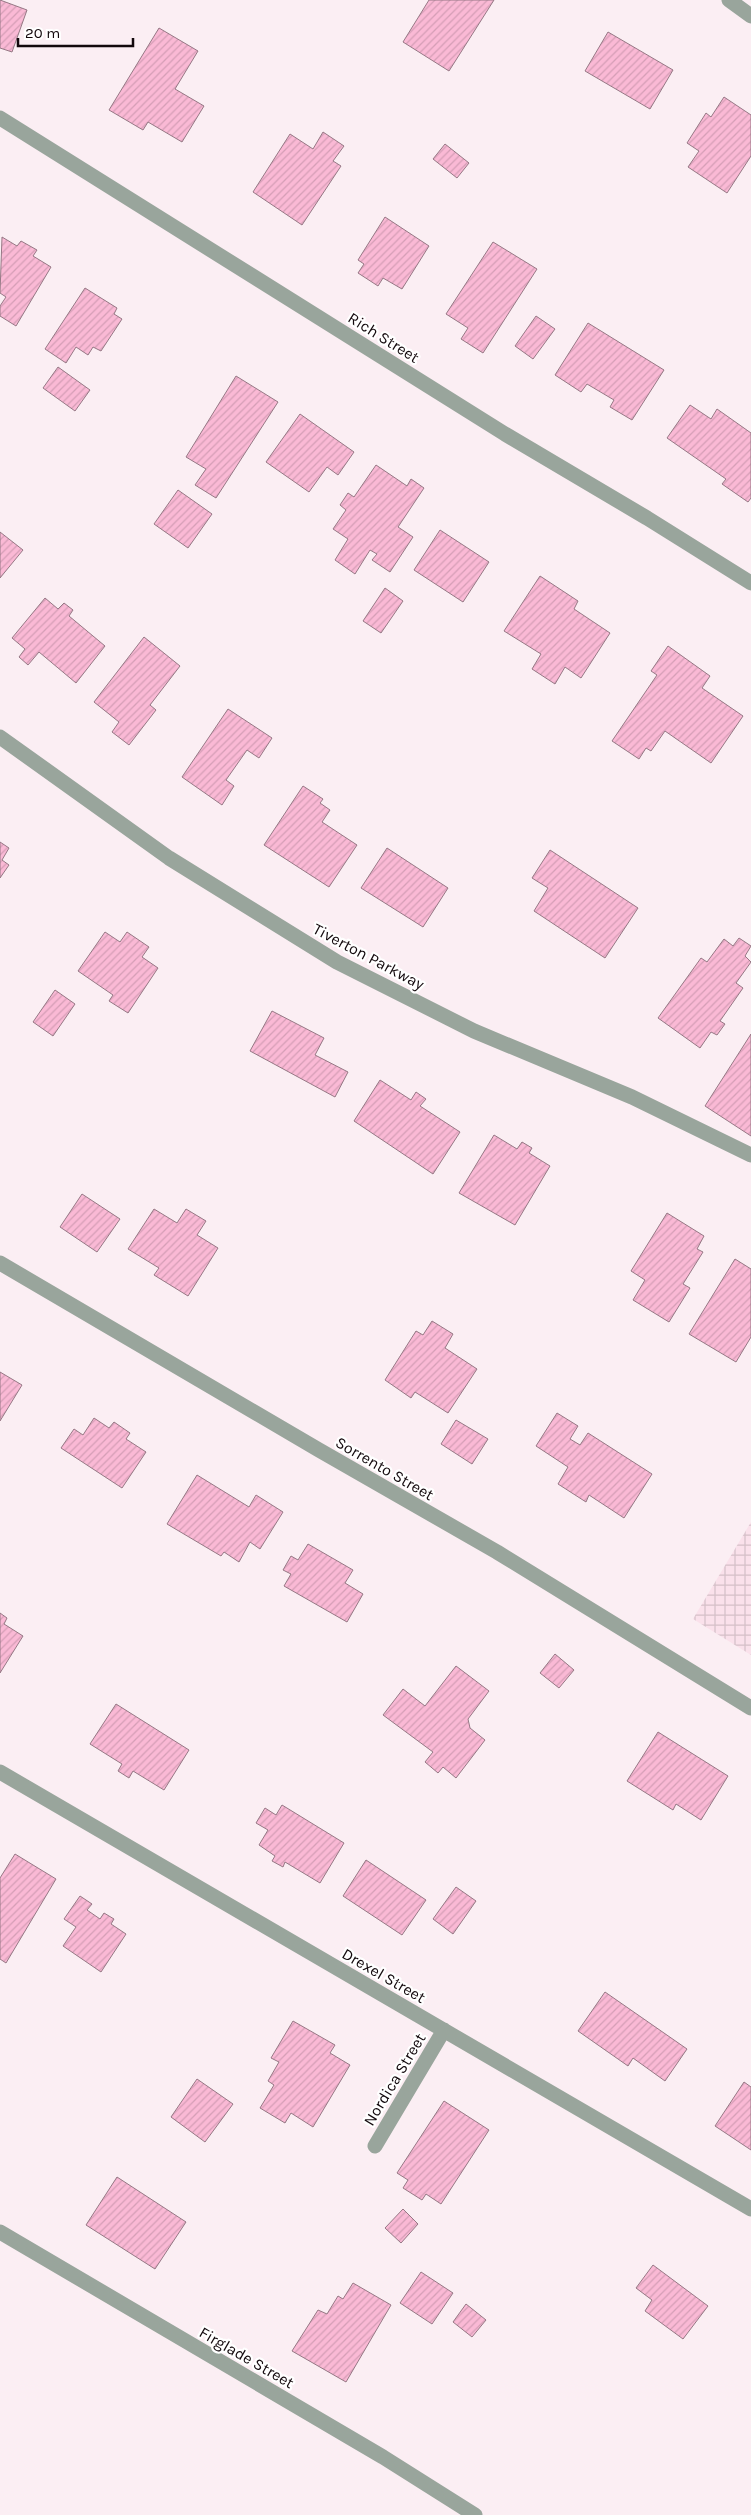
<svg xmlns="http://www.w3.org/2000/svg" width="751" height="2515" font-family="Karla,sans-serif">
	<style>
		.industrial { fill: url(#industrial-grid) }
		.building { fill: url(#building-hatch); stroke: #967885 }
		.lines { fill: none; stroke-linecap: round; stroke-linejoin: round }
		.minor { stroke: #99a59c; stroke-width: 15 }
		.labels { text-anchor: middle; stroke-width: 4.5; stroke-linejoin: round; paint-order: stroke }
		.street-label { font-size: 16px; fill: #12080c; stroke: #fff }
	</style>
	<defs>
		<pattern id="industrial-grid" width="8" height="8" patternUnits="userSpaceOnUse" patternTransform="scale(1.25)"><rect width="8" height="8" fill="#fae1eb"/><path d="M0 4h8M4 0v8" fill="none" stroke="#d5c0c8"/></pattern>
		<pattern id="building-hatch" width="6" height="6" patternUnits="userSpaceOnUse" patternTransform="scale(1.25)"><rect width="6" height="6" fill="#fab9d5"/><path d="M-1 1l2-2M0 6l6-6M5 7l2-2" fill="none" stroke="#d59eb6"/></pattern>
	</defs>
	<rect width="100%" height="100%" fill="#fbeef3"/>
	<path class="industrial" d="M751 1522V1655L693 1619Z"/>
	<path class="building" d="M0 0 27 10 12 52 0 48Z
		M429 0H494L449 71 403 42Z
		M159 28 198 51 175 89 204 106 182 142 148 122 143 130 109 110Z
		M608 32 673 70 650 109 585 71Z
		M724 97 751 115V156L727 193 688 167 699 151 687 143 706 113 711 117Z
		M323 132 344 146 333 161 341 166 302 225 253 192 290 134 313 149Z
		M445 144 469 163 457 178 433 159Z
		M385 217 429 246 402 289 383 278 378 286 358 273 364 264 358 260Z
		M2 237 17 246 21 241 37 250 33 256 51 267 16 326 0 316V306L6 297 0 293Z
		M493 242 537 269 483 353 461 339 468 328 446 314Z
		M85 288 117 308 114 314 122 319 101 351 93 347 88 355 76 347 66 363 45 349Z
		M536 316 555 329 533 359 515 346Z
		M588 323 664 370 632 420 610 407 614 400 587 384 581 392 555 375Z
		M58 367 90 390 75 411 43 388Z
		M236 376 278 402 216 498 195 485 206 469 186 457Z
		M690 405 711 419 717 409 751 433V498L748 502 722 484 726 479 667 438Z
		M300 414 354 452 338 475 327 467 309 492 266 462Z
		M376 465 407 486 411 479 424 488 398 527 413 537 390 572 372 560 377 554 370 550 355 574 335 560 348 539 333 529 346 510 340 505 348 493 354 497Z
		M178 490 212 514 188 548 154 524Z
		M440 530 489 562 463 602 414 570Z
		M0 532 23 550 0 578Z
		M540 576 578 601 574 609 610 633 581 678 565 667 555 684 532 669 541 654 504 631Z
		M385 588 403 601 381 633 363 621Z
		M45 598 58 609 64 603 73 610 69 616 105 646 76 683 39 652 28 665 19 657 25 649 12 638Z
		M144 637 180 666 150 705 156 710 129 745 112 732 119 722 94 702Z
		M668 646 710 676 702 688 743 716 711 763 665 731 651 751 646 748 639 759 612 741 657 675 651 671Z
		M228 709 272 738 259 758 247 750 226 780 234 786 222 805 182 777Z
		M303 786 323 799 320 803 330 810 322 822 357 845 329 887 264 845Z
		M0 842 9 848 2 860 9 865 0 878Z
		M387 848 448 888 423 927 361 888Z
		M550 850 638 908 605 958 534 911 548 888 532 878Z
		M105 932 120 942 127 932 149 947 142 957 158 968 128 1013 109 1001 113 995 78 971Z
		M739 938 751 946 745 956 751 962 736 983 743 988 720 1021 725 1024 717 1035 711 1032 700 1048 658 1018 701 958 707 962 724 939 733 946Z
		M55 990 75 1004 53 1036 33 1022Z
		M272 1011 324 1038 315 1055 348 1072 335 1097 250 1051Z
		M751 1034V1136L705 1106Z
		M380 1080 411 1100 416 1092 426 1099 420 1106 460 1132 433 1174 354 1121Z
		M494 1135 517 1149 522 1142 532 1148 529 1153 550 1166 515 1225 459 1193Z
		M82 1194 120 1219 97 1252 60 1227Z
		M154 1209 177 1223 186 1209 206 1221 197 1235 218 1248 188 1296 154 1275 159 1268 128 1249Z
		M667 1213 704 1236 697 1249 703 1252 683 1284 690 1288 669 1322 633 1300 645 1280 631 1271Z
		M735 1259 751 1269V1337L736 1362 689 1334Z
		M432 1321 453 1334 445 1348 477 1369 448 1413 415 1392 411 1398 385 1380 416 1331 423 1335Z
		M0 1372 22 1385 0 1421Z
		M557 1413 578 1426 570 1439 580 1445 588 1433 652 1474 624 1518 589 1495 586 1502 558 1484 568 1467 536 1446Z
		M94 1418 109 1428 114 1422 130 1433 126 1439 146 1452 122 1488 61 1448 74 1429 83 1435Z
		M456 1420 488 1439 472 1464 441 1444Z
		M197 1475 249 1507 256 1495 283 1512 260 1549 250 1542 239 1562 224 1552 221 1556 167 1524Z
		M308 1544 353 1570 345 1583 363 1594 347 1622 284 1586 291 1574 283 1570 291 1556 298 1560Z
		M0 1613 7 1618 4 1624 23 1636 0 1673Z
		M555 1654 574 1670 559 1688 540 1673Z
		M456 1666 489 1691 468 1719 470 1728 485 1740 456 1778 443 1767 438 1773 425 1762 433 1752 383 1715 403 1689 425 1706Z
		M116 1704 189 1750 164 1790 133 1771 129 1778 118 1771 122 1764 90 1744Z
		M658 1732 728 1776 701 1820 676 1804 673 1810 627 1781Z
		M282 1805 344 1843 320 1883 285 1862 283 1867 272 1861 275 1856 259 1845 268 1830 256 1823 265 1808 276 1815Z
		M15 1854 56 1879 6 1963 0 1959V1878Z
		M366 1860 426 1900 402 1935 343 1896Z
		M456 1887 476 1901 453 1934 433 1919Z
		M80 1896 92 1904 87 1910 100 1919 104 1913 114 1919 111 1924 126 1934 101 1972 63 1946 76 1927 64 1919Z
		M605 1992 687 2049 665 2081 633 2058 628 2066 578 2031Z
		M293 2021 335 2045 330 2053 350 2065 313 2127 291 2113 285 2123 260 2108 274 2085 268 2081 279 2062 271 2058Z
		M197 2079 233 2104 205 2142 171 2117Z
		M744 2082 751 2087V2150L715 2126Z
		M444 2101 489 2130 441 2204 426 2194 422 2200 403 2188 408 2180 397 2173Z
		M117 2177 186 2222 155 2269 86 2225Z
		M403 2209 418 2224 401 2243 385 2228Z
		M653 2265 708 2306 683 2339 645 2311 652 2300 636 2288Z
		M421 2272 453 2293 432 2324 400 2303Z
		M353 2283 391 2305 346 2382 292 2351 318 2310 327 2314 338 2296 343 2299Z
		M466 2304 486 2320 472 2337 453 2322Z"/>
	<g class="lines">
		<path class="minor" d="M729 0 751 16
			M0 118 505 434 647 518 751 583
			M0 737 169 858 337 962 474 1031 632 1097 751 1155
			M0 1263 319 1450 497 1552 751 1708
			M0 1772 751 2209
			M375 2146 444 2030
			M0 2232 383 2457 475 2515"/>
	</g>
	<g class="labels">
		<g class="street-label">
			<text transform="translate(384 337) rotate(32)" y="6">Rich Street</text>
			<text transform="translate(369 956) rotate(28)" y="6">Tiverton Parkway</text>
			<text transform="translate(385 1468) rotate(30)" y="6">Sorrento Street</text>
			<text transform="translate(384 1975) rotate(30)" y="6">Drexel Street</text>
			<text transform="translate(394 2079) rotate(-59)" y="6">Nordica Street</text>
			<text transform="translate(247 2357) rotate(30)" y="6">Firglade Street</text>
		</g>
	</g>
	<path d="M18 38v8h115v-8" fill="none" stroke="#12080c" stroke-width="2.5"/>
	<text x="25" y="38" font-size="15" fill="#12080c" stroke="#ffffff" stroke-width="4" paint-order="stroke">20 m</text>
</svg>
